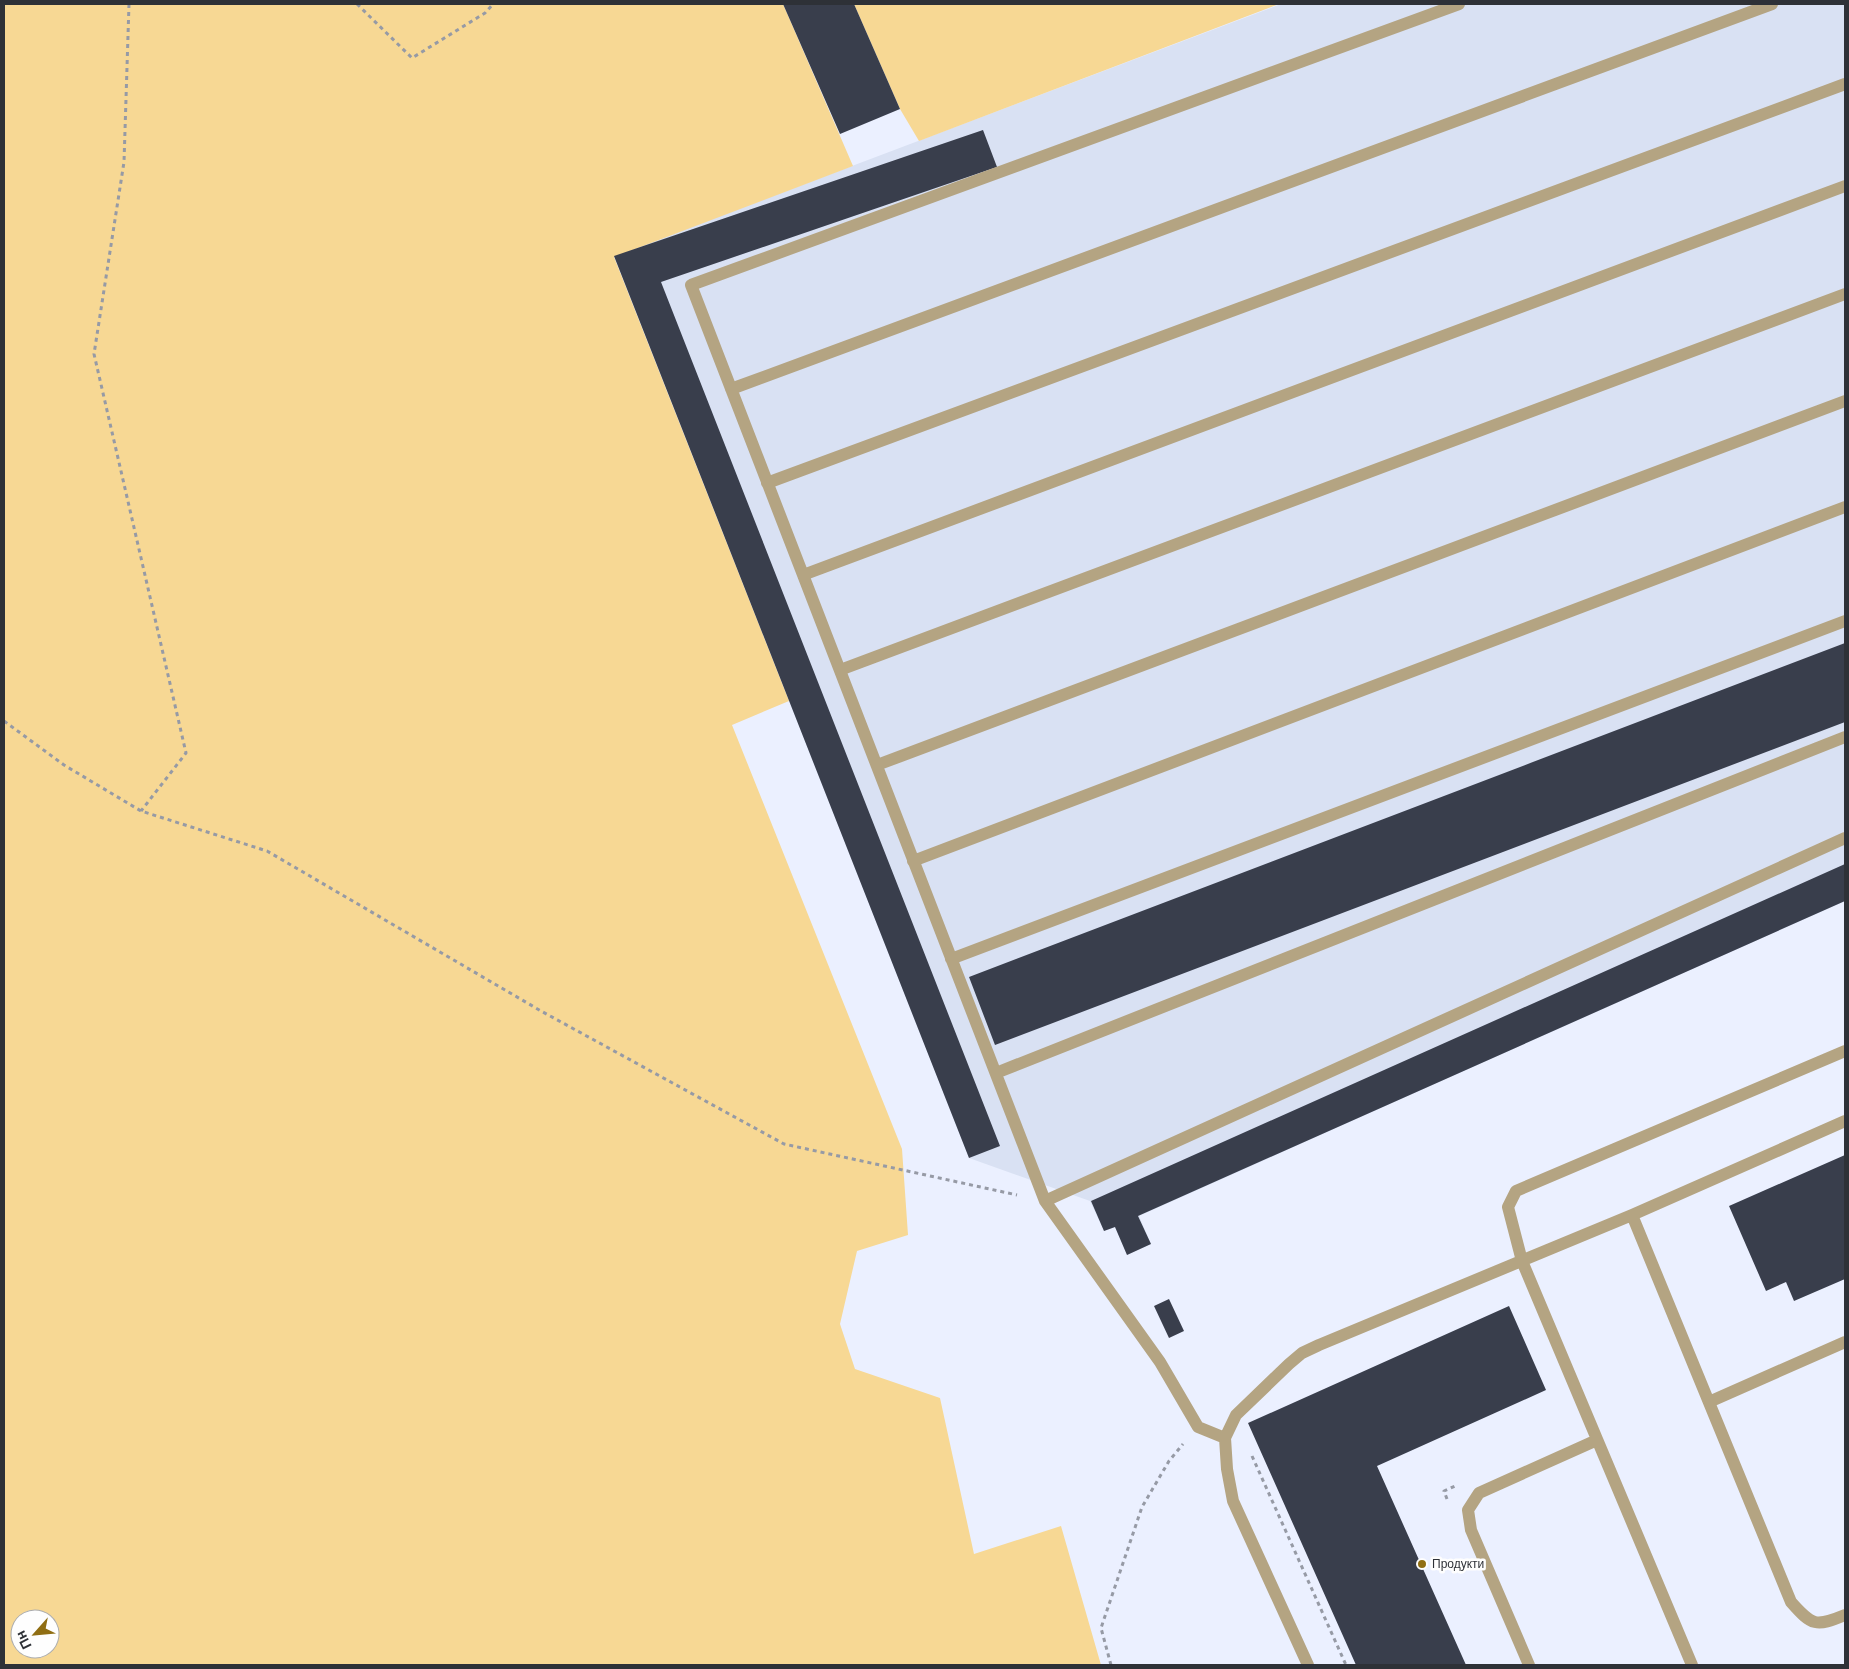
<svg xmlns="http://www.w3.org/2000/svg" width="1849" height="1669" font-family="Barlow,sans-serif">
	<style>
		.built { fill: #d9e1f3 }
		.green { fill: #f7d894; fill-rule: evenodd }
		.building { fill: #393e4c }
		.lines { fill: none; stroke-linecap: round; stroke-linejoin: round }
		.path { stroke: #969aa5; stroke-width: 3; stroke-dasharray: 4 4; stroke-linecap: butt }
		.service { stroke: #b4a482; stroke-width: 12 }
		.poi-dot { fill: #906e13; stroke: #fefefe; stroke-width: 2 }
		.labels { text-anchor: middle; stroke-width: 5; stroke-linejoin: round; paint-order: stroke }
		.poi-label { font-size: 12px; fill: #2e3137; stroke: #fefefe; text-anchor: start }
	</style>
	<rect width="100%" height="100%" fill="#ebf0ff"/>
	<path class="built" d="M1281 4H1845V901L1139 1216 1151 1244 1127 1255 1115 1227 1104 1231 1090 1201 969 1158 614 256Z"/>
	<path class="green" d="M4 4H783L853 166 614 257 789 701 732 725 902 1149 908 1235 857 1251 840 1324 855 1369 940 1398 974 1554 1061 1526 1101 1665H4ZM20 1619H50V1649H20Z
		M854 4H1279L919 141 900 109Z"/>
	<path class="building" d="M783 4H854L900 109 840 134Z
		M983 130 997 167 661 282 1000 1146 969 1158 614 256Z
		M1845 643V722L995 1045 969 977Z
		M1845 864V901L1138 1216 1151 1244 1127 1255 1115 1227 1104 1231 1091 1201Z
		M1845 1155V1279L1794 1301 1786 1282 1766 1291 1729 1206Z
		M1169 1299 1184 1331 1169 1338 1154 1306Z
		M1509 1306 1546 1390 1377 1466 1466 1665H1356L1248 1423Z"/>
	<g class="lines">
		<path class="path" d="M129 4 124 162 94 354 186 753 141 811
			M357 4 412 58 485 13 493 4
			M4 721 64 765 141 811 267 851 541 1011 784 1144 1017 1195
			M1252 1456 1346 1665
			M1447 1499 1444 1491 1455 1486
			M1111 1665 1101 1628 1142 1507 1169 1461 1183 1444"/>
		<path class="service" d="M731 389 1772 4
			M767 483 1845 84
			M803 575 1845 186
			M840 670 1845 294
			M877 765 1845 401
			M913 861 1845 507
			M951 959 1845 621
			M996 1073 1845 737
			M1045 1201 1845 838
			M1632 1215 1791 1602C1812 1626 1816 1627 1845 1615
			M1709 1402 1845 1342
			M1225 1438 1198 1427 1160 1362 1045 1201 691 285 1459 4
			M1308 1665 1233 1501 1227 1469 1225 1438 1236 1415 1289 1364 1302 1353 1319 1345 1632 1215 1845 1121
			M1529 1665 1471 1530 1468 1510 1479 1493 1597 1440
			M1692 1665 1522 1261 1508 1207 1516 1191 1845 1051"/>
	</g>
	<circle class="poi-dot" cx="1422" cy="1564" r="5"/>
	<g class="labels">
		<g class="poi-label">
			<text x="1432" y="1568">Продукти</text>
		</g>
	</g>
	<rect width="1849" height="1669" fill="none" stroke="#2e3137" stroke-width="10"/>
	<g transform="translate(35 1634) rotate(243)"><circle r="24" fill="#fefefe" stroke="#abacae"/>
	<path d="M0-4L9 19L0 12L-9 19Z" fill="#906e13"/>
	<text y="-8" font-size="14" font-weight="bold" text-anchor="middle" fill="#2e3137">Пн</text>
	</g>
</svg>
